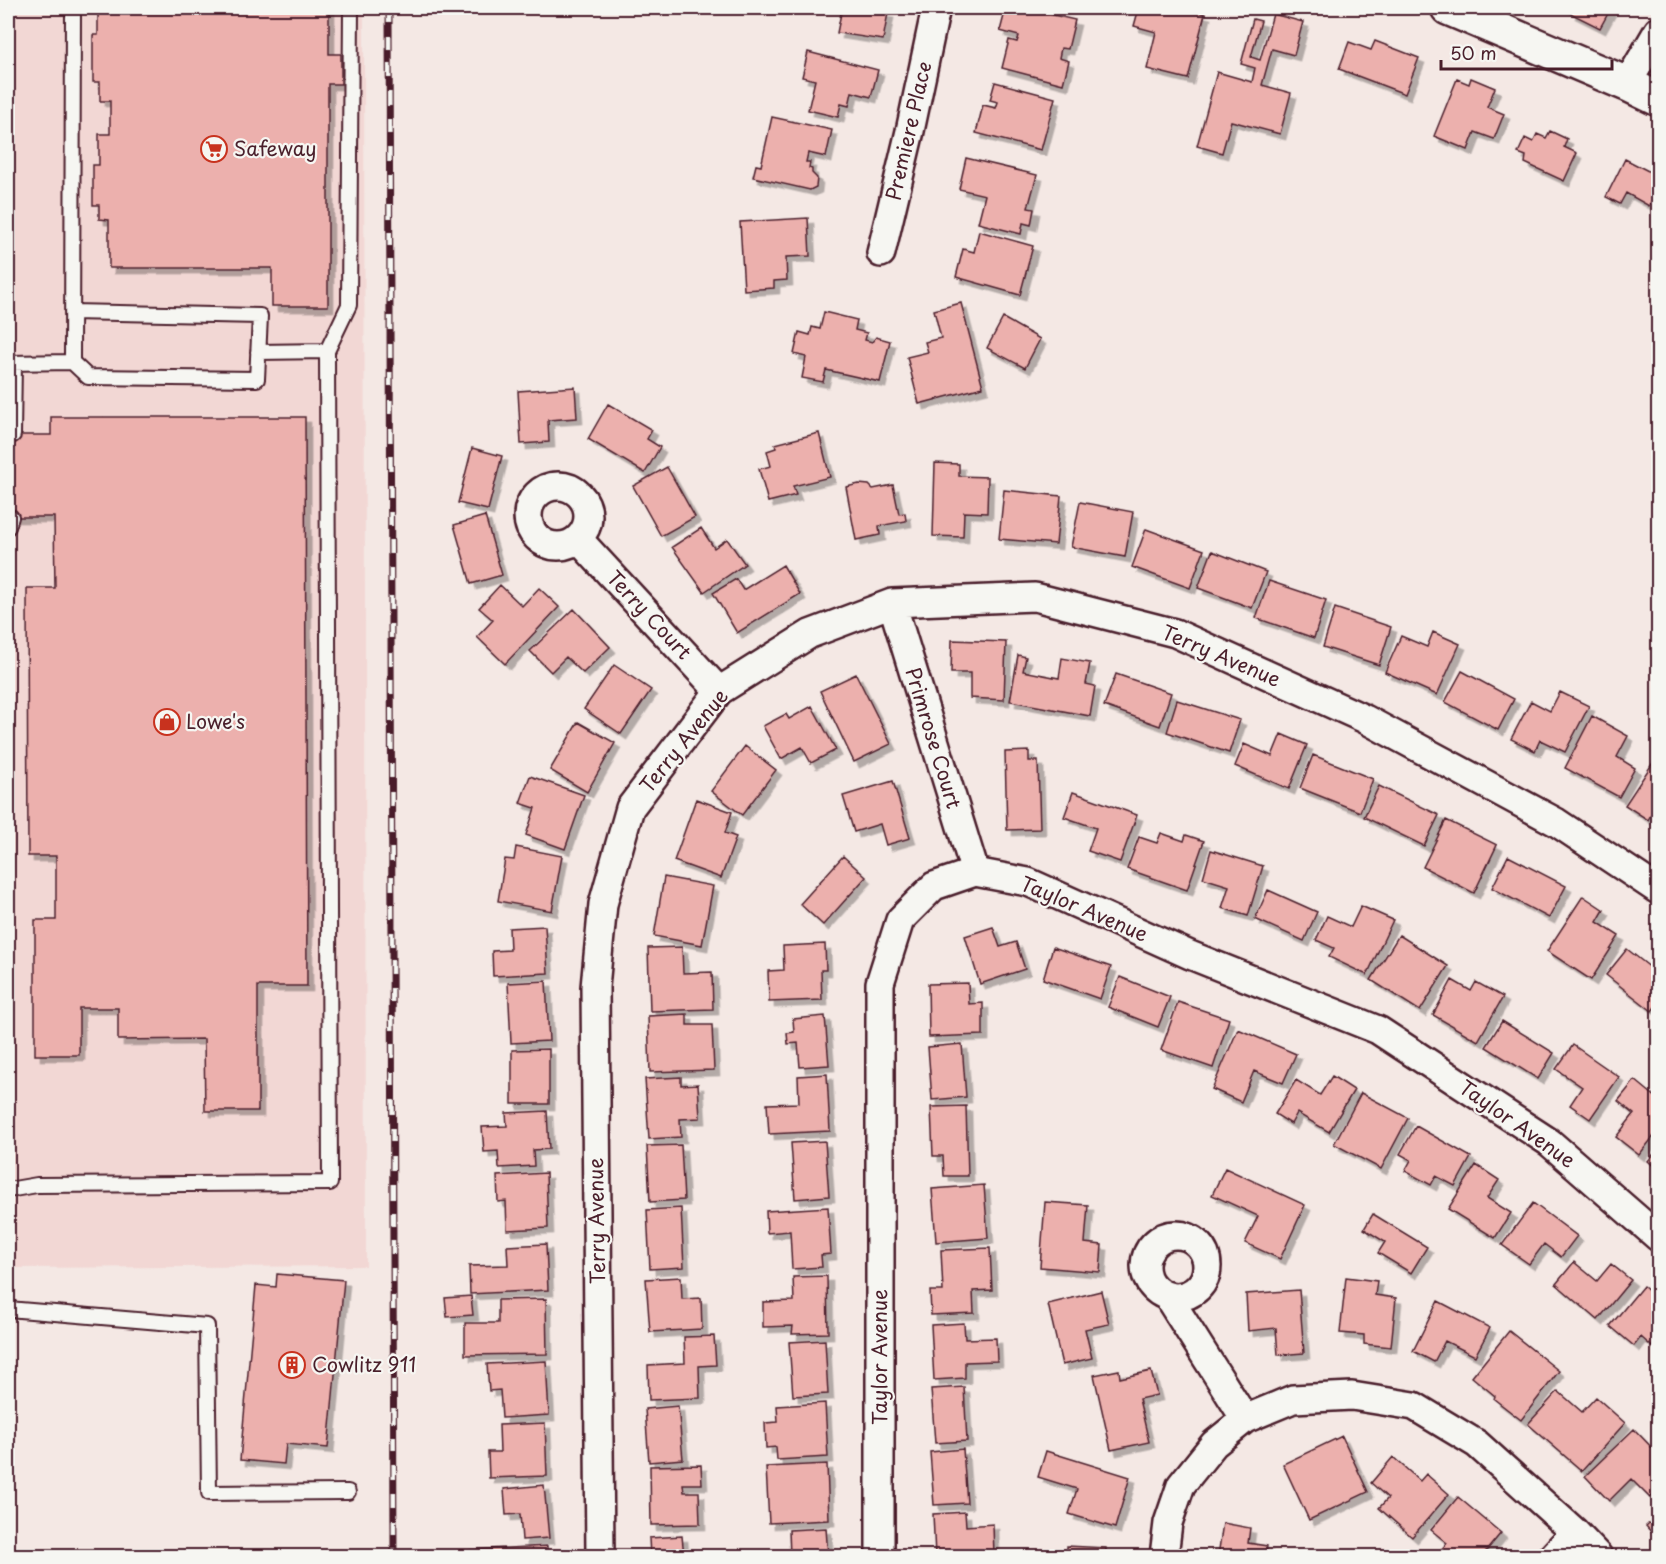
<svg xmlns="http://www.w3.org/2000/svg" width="1666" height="1564" font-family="'Playpen Sans',sans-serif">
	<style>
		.built { fill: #f2d7d4 }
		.building { fill: #ecb0ad; stroke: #4a1f2b; stroke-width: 1.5; filter: url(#shadow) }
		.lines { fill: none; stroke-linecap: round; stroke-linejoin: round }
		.lane-casing { stroke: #4a1f2b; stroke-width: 18 }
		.street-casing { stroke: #4a1f2b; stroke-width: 32 }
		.secondary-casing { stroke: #4a1f2b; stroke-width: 38 }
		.lane { stroke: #f6f6f2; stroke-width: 14 }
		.street { stroke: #f6f6f2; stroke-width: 27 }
		.secondary { stroke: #f6f6f2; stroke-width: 33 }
		.rail-casing { stroke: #4a1f2b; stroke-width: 7 }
		.rail { stroke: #f6f6f2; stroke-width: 4.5; stroke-dasharray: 14; stroke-linecap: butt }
		.labels { text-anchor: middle; stroke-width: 4.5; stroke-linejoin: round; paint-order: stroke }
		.street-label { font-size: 20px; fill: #4a1f2b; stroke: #f6f6f2 }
		.poi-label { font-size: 20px; fill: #4a1f2b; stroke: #f6f6f2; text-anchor: start }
	</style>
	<defs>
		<filter id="shadow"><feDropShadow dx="5.5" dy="5.5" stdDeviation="0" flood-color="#0004"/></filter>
	</defs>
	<rect width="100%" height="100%" fill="#f4e8e4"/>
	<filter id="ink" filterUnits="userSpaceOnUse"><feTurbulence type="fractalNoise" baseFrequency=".0167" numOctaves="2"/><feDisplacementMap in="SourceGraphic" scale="12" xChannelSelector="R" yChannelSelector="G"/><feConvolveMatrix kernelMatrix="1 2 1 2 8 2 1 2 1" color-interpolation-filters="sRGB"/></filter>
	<g filter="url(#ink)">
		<path class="built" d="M8 8H364L366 1266 8 1268Z"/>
		<path class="building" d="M98 8H329V54H341V84H328V306H272V268H109V220L99 219V205H93V165H99V134H110V101H100V82H93V35H98Z
			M842 8H874L873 11 888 13 883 40 837 33Z
			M1006 8H1023L1075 20 1068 49 1061 48 1059 58 1069 61 1063 84 1002 68 1009 40 1017 42 1019 36 1000 31Z
			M1139 8H1187V9L1205 14 1188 79 1147 69 1156 32 1134 26Z
			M1573 8H1611L1600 28 1570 13Z
			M1273 14 1303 22 1294 55 1272 49 1262 85 1291 93 1280 134 1231 121 1222 153 1197 146 1217 72 1252 82 1255 68 1241 64 1253 19 1261 21 1251 57 1260 60Z
			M1375 41 1419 58 1405 94 1339 69 1349 42 1371 50Z
			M808 52 878 70 871 97 852 92 849 106 841 104 838 117 808 110 815 80 802 77Z
			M1471 78 1495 88 1487 107 1504 114 1494 139 1475 132 1468 150 1434 136 1457 79 1469 84Z
			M995 82 1055 98 1041 150 976 133 983 105 996 108 998 102 990 100Z
			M772 117 832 130 826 157 808 153 806 162H810L809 168 812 169V173L817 178 816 187 810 190 753 177 756 165 761 166Z
			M1550 131 1567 139 1564 147 1577 153 1564 181 1525 163 1526 156 1518 153 1525 138 1533 142 1537 134 1546 138Z
			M966 158 1037 175 1028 208 1034 209 1031 225 1023 223 1021 234 978 223 985 195 959 189Z
			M1625 159 1658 176V189L1649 206 1626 193 1620 204 1606 197Z
			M808 218 810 256 786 257 787 280 774 281V288L744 290 740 222Z
			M979 231 1033 246 1020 295 956 277 963 249 974 252Z
			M961 303 983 387 919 404 907 357 928 352 925 342 941 338 934 310Z
			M824 312 857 320 855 330 867 333 865 340 872 342 876 337 890 341 880 382 826 370 823 382 802 378 806 357 794 354 799 332 810 335 812 327 820 329Z
			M1003 318 1040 339 1025 368 987 348Z
			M575 387 577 418 548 420 549 442 521 444 518 391Z
			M608 404 652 430 647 439 660 447 645 473 588 439Z
			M51 417H305L307 986H258V1111H205L204 1039 118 1040V1008H79V1055H35V920H56V856H28L27 588H55L54 517H8V435H51Z
			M819 433 830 477 793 486 796 495 768 502 759 469 771 466 767 451 776 448 775 444Z
			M472 448 502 456 488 510 458 503Z
			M935 463 959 464V476L988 477 987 513 964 512 963 537 933 536Z
			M667 467 695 517 661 536 633 486Z
			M859 484 869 485 873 489 893 485 899 514 905 513 906 521 879 526 880 535 856 540 846 487Z
			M1004 490 1061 496 1056 544 999 539Z
			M1080 502 1133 512 1125 557 1071 547Z
			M485 516 502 575 471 584 454 525Z
			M701 528 714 548 727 539 745 564 704 592 672 547Z
			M1146 529 1204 550 1190 588 1132 567Z
			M1212 551 1266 572 1252 608 1198 588Z
			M783 565 800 594 737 633 713 593 736 579 743 590Z
			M1269 581 1326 600 1314 638 1256 618Z
			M500 585 522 606 539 588 559 607 505 664 477 637 493 620 479 608Z
			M1335 608 1391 627 1379 665 1323 647Z
			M574 609 610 647 583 673 566 657 551 672 530 651Z
			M1433 632 1460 644 1437 695 1385 672 1401 636 1427 647Z
			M952 640 1006 642 1004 700 970 698V673H951Z
			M1018 655 1026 657 1023 671 1059 678 1062 658 1090 663 1086 684 1095 686 1090 716 1010 701Z
			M614 665 651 690 621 734 584 709Z
			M1462 671 1514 699 1498 730 1445 702Z
			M856 674 891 744 854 762 820 691Z
			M1116 674 1171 693 1160 726 1104 706Z
			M1560 692 1589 706 1565 752 1540 740 1535 751 1511 739 1531 701 1550 711Z
			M1177 700 1240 720 1229 753 1167 732Z
			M812 706 836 750 811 763 802 747 781 759 763 726 786 714 789 719Z
			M1592 716 1628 736 1617 757 1635 768 1619 797 1565 768Z
			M578 722 615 743 587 792 550 770Z
			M1281 734 1307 745 1289 789 1235 766 1244 744 1272 756Z
			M745 746 776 770 742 815 711 791Z
			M1029 751V761H1038L1040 829 1007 830 1005 752Z
			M1313 755 1373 779 1360 812 1300 788Z
			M1654 761 1658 764V802L1648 820 1625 805Z
			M530 776 584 795 565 849 526 835 535 808 520 803Z
			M893 781 910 838 886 845 880 824 854 832 843 796Z
			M1379 786 1439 815 1424 846 1364 817Z
			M1073 792 1137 815 1120 862 1088 851 1096 828 1064 817Z
			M696 799 732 812 725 833 736 837 721 878 674 861Z
			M1446 820 1497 845 1474 893 1423 867Z
			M1161 833 1184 841 1186 835 1204 841 1187 890 1127 869 1139 837 1157 843Z
			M516 847 562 856 552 911 498 901 505 859 514 860Z
			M1211 850 1263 866 1248 916 1222 908 1229 886 1203 878Z
			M843 856 866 877 823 925 800 904Z
			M1508 856 1566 886 1549 918 1492 888Z
			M664 877 713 886 702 945 654 936Z
			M1268 890 1317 912 1304 941 1255 919Z
			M1583 896 1604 910 1597 922 1619 936 1591 980 1547 951Z
			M1361 906 1393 920 1367 975 1329 957 1334 948 1316 940 1327 916 1351 927Z
			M545 926 548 973 493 976 492 951 510 950 509 928Z
			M993 927 1000 947 1016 942 1025 969 980 984 965 936Z
			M1399 935 1448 966 1420 1011 1371 980Z
			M825 944 826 970H821L822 1000 769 1002 768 971 784 970 783 946Z
			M682 947 683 973 712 972 713 1009 650 1011 648 948Z
			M1053 947 1111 967 1100 999 1043 979Z
			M1627 949 1651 968 1658 958V1003L1652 1011 1606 975Z
			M1120 977 1170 997 1158 1027 1108 1007Z
			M1452 980 1471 991 1476 982 1503 997 1478 1041 1433 1015Z
			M546 981 549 1041 511 1043 508 983Z
			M968 983 969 1004 983 1003V1035L929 1037 928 984Z
			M1178 1002 1229 1019 1213 1068 1161 1050Z
			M687 1014V1025H712L714 1070 650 1072 648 1016Z
			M825 1016 829 1065 800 1067 798 1043 788 1044 787 1033 794 1032 793 1019Z
			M1502 1021 1554 1053 1538 1079 1486 1047Z
			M1238 1029 1296 1054 1283 1083 1254 1071 1241 1102 1212 1089Z
			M962 1044 966 1097 932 1100 928 1047Z
			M1573 1045 1619 1077 1590 1119 1570 1105 1582 1087 1556 1069Z
			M549 1049V1104H512V1050Z
			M827 1074 830 1131 769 1134 767 1104 799 1103 798 1076Z
			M1332 1076 1354 1090 1329 1132 1297 1113 1291 1124 1275 1114 1296 1080 1320 1095Z
			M681 1077V1085L698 1084 700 1118 680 1119 681 1137 649 1139 645 1079Z
			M1635 1080 1658 1099V1131L1639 1155 1616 1137 1634 1114 1618 1101Z
			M1361 1093 1408 1118 1381 1169 1334 1144Z
			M966 1106 968 1176H944L943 1156H933L931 1107Z
			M547 1111 549 1149 533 1150 534 1166 499 1168 498 1151 484 1152 482 1127 507 1126 506 1113Z
			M1416 1126 1471 1157 1455 1186 1436 1176 1431 1185 1405 1171 1411 1160 1400 1154Z
			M825 1141 829 1196 795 1199 791 1143Z
			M681 1145 684 1200 650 1202 647 1146Z
			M1658 1149V1170L1648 1161Z
			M1476 1165 1499 1180 1487 1198 1511 1213 1495 1238 1448 1209Z
			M1225 1168 1305 1205 1280 1259 1245 1243 1258 1216 1212 1195Z
			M546 1173 548 1228 507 1230 506 1201 498 1202 497 1176Z
			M984 1185 988 1238 936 1242 932 1189Z
			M1045 1202 1088 1205 1085 1243 1102 1245 1100 1272 1040 1267Z
			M1533 1203 1577 1236 1561 1257 1544 1244 1529 1264 1502 1245Z
			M828 1207 831 1254 821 1255 822 1267 792 1269 790 1231 767 1233 766 1211Z
			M681 1208 684 1267 650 1269 647 1210Z
			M1373 1214 1427 1247 1411 1273 1378 1253 1385 1242 1364 1229Z
			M546 1244 548 1290 470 1294 469 1266 508 1265 507 1246Z
			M990 1248 992 1290 973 1291 974 1313 931 1315 930 1291H943L941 1250Z
			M1574 1262 1597 1281 1611 1264 1631 1280 1598 1320 1556 1284Z
			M277 1274 344 1280 328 1448 286 1444 284 1464 240 1460 256 1285 276 1287Z
			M827 1276 828 1333 792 1334 793 1326 763 1327V1302L794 1301 793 1277Z
			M681 1277 682 1299 701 1298 702 1329 650 1332 646 1279Z
			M1346 1277 1377 1281 1375 1295 1396 1298 1391 1347 1364 1344V1335L1340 1333Z
			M1643 1286 1658 1299V1352L1641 1337 1634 1346 1610 1326Z
			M1299 1290 1304 1353 1278 1355 1276 1328 1248 1331 1246 1294Z
			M1101 1291 1109 1324 1085 1329 1092 1358 1062 1365 1048 1304Z
			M471 1296 473 1315 447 1317 445 1298Z
			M546 1299 547 1354 465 1355V1323H498V1300Z
			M1438 1301 1490 1328 1475 1356 1445 1341 1434 1362 1413 1351Z
			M964 1323 965 1339 996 1338 997 1361 965 1362V1378L934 1380 931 1325Z
			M1509 1331 1559 1371 1521 1420 1494 1399 1495 1396 1472 1377Z
			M714 1336 716 1365 699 1366 700 1398 649 1400 648 1365 685 1363 684 1337Z
			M825 1340 828 1394 793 1396 789 1342Z
			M546 1361 549 1415 502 1418 500 1390 489 1391 487 1364Z
			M1119 1370 1120 1378 1151 1371 1157 1395 1139 1399 1149 1442 1111 1450 1094 1375Z
			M964 1387 967 1441 935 1443 931 1389Z
			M1558 1391 1582 1412 1596 1397 1625 1423 1582 1471 1528 1424Z
			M825 1403 828 1457 777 1460 776 1447 766 1448 765 1423 778 1422 777 1406Z
			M678 1406 683 1459 649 1462 645 1409Z
			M545 1423 547 1476 489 1478 488 1452H500L499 1425Z
			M1634 1429 1658 1454V1490L1650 1498 1631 1479 1609 1501 1585 1476Z
			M1342 1436 1368 1492 1309 1520 1283 1464Z
			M963 1449 967 1503 934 1505 930 1452Z
			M1046 1451 1130 1477 1115 1528 1069 1514 1077 1489 1038 1477Z
			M1393 1457 1420 1481 1426 1474 1449 1494 1412 1537 1379 1508 1388 1498 1371 1483Z
			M827 1464 829 1520 769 1523 766 1467Z
			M701 1465 702 1484H683L684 1492H699L700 1524 651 1525 650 1466Z
			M544 1485 549 1538 522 1540 520 1514 506 1515 504 1489Z
			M1458 1497 1501 1533 1482 1556H1443L1438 1553 1447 1543 1431 1530Z
			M965 1512 966 1526 993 1524 994 1555 935 1556 933 1514Z
			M1658 1515V1540L1646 1526Z
			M1223 1523 1250 1528 1248 1543 1267 1546 1266 1556H1218Z
			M826 1528 828 1556H790L789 1530Z
			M682 1536 684 1556H650L649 1538Z
			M547 1546V1556H470V1550Z
			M1067 1546 1106 1548V1556H1067Z"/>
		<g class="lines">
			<defs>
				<path id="lane" d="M72 312 260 316 257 379 88 377 72 362
					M258 352 327 351
					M8 363 72 362 73 8
					M13 435 14 363
					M8 527 11 517
					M8 1190 37 1185 330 1183 327 351 349 305 351 8
					M8 1309 207 1326 209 1493 348 1492"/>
				<path id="street" d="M1627 84 1658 31
					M881 253 910 131 936 8
					M528 516a30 30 0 1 1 60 0a30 30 0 1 1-60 0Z
					M579 540 719 691
					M892 603 975 872
					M1145 1266a31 31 0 1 1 62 0a31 31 0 1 1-62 0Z
					M1168 1297 1245 1419
					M600 1556 595 987 603 904 630 808 719 691 810 634 892 603 1035 597 1175 633 1365 719 1556 822 1658 890
					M880 1556V983L900 920 934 886 975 872 1028 882 1190 955 1378 1030 1549 1142 1658 1237
					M1164 1556 1168 1523 1181 1485 1214 1444 1245 1419 1293 1399 1352 1396 1414 1406 1477 1444 1575 1532 1598 1556
					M1553 1556 1575 1532"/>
				<path id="secondary" d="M1448 8 1627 84 1658 99"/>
			</defs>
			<use href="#lane" class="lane-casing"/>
			<use href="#street" class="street-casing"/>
			<use href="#secondary" class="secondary-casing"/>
			<use href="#lane" class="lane"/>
			<use href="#street" class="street"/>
			<use href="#secondary" class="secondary"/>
			<defs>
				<path id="rail" d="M389 8 394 1556"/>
			</defs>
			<use href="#rail" class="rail-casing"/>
			<use href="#rail" class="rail"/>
		</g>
	</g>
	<defs>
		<symbol id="supermarket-ring" viewBox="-11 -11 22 22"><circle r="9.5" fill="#f6f6f2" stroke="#c8321e" stroke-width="1.5"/><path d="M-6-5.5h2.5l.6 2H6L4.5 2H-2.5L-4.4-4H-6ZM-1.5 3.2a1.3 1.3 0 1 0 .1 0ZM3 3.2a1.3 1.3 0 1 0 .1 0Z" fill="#c8321e"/></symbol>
		<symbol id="shop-ring" viewBox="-11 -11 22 22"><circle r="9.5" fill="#f6f6f2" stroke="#c8321e" stroke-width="1.5"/><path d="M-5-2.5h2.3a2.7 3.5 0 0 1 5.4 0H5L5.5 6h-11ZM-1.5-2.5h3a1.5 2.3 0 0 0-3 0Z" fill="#c8321e"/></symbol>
		<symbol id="building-ring" viewBox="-11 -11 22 22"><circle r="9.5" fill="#f6f6f2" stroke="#c8321e" stroke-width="1.5"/><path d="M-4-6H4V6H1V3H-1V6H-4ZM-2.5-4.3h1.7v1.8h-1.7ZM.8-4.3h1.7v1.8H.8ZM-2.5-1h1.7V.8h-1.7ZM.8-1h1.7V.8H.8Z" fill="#c8321e"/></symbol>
	</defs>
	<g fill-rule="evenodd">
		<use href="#supermarket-ring" x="199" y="134" width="30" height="30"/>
		<use href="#shop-ring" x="152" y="707" width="30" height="30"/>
		<use href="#building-ring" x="277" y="1350" width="30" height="30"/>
	</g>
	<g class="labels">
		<g class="street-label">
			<text transform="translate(909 131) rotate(-77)" y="7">Premiere Place</text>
			<text transform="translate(649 615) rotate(47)" y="7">Terry Court</text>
			<text transform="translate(1221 656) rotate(23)" y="7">Terry Avenue</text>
			<text transform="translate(933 738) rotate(73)" y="7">Primrose Court</text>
			<text transform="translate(684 741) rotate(-51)" y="7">Terry Avenue</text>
			<text transform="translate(1084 909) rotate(23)" y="7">Taylor Avenue</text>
			<text transform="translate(1517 1124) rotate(35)" y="7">Taylor Avenue</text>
			<text transform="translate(597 1221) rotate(-91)" y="7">Terry Avenue</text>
			<text transform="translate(880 1357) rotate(-90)" y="7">Taylor Avenue</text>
		</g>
		<g class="poi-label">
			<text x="234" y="156">Safeway</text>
			<text x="186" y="729">Lowe's</text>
			<text x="312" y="1372">Cowlitz 911</text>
		</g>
	</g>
	<rect width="1666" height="1564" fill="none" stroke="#f6f6f2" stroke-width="30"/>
	<rect x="15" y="15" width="1636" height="1534" fill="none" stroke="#4a1f2b" stroke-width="2" filter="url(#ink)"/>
	<path d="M1441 60v9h171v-9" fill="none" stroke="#4a1f2b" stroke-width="3"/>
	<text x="1450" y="60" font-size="18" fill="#4a1f2b" stroke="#f6f6f2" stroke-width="4.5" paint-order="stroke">50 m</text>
</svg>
